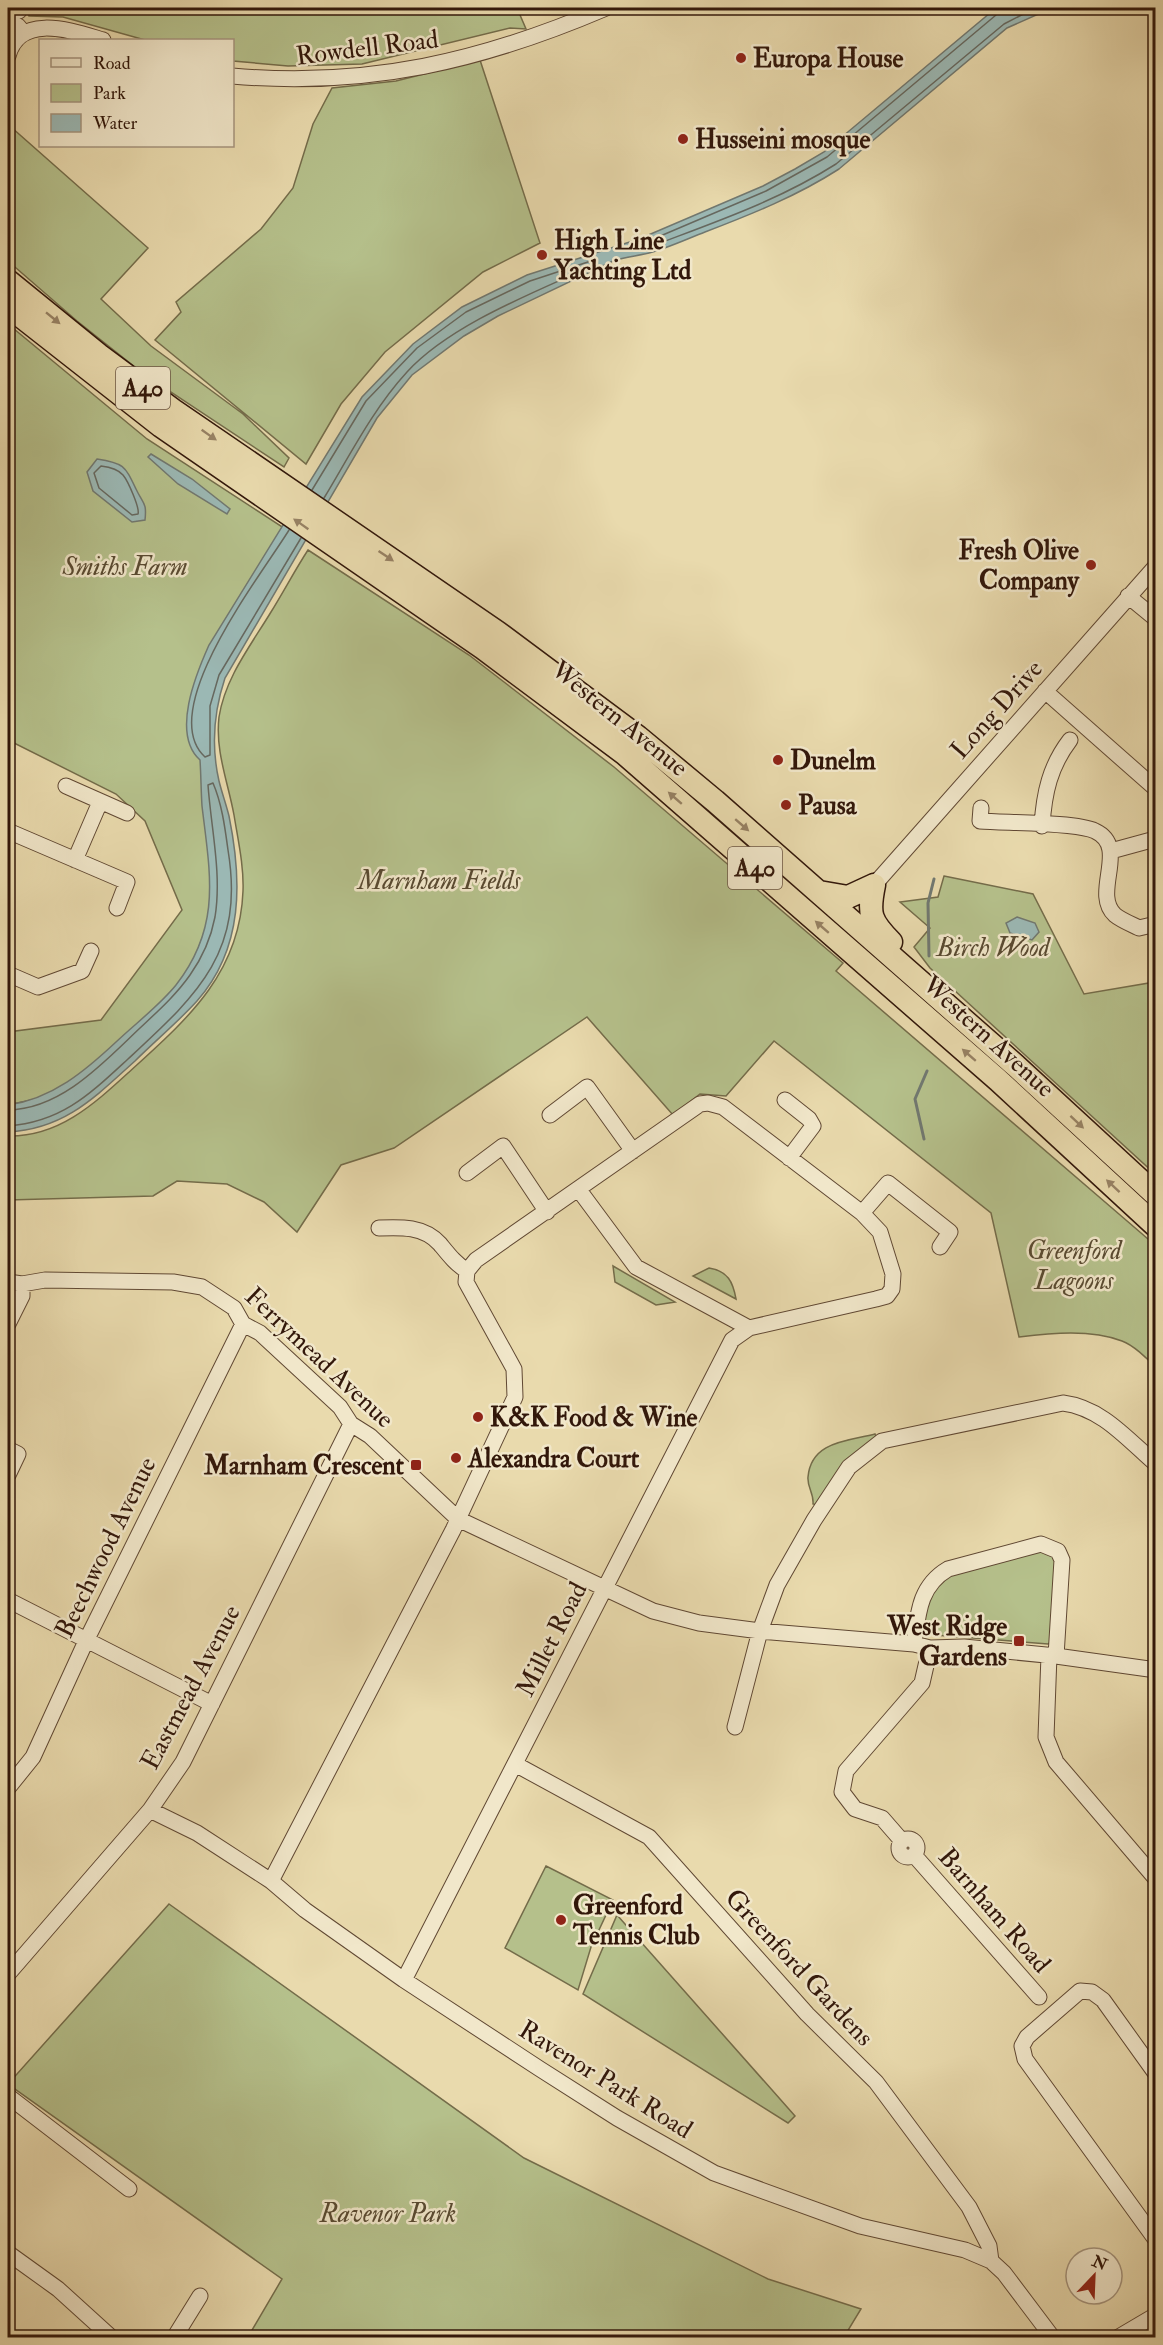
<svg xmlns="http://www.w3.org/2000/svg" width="1163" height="2345" font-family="'IM FELL Double Pica',serif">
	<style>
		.green { fill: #b5c08b; stroke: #746c4a; stroke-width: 1.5 }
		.water { fill: #9bb8b4; stroke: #717870; stroke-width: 1.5 }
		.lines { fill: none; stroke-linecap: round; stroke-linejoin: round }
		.shore { stroke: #66685f; stroke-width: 1.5 }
		.stream { stroke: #717870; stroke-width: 3 }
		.minor-casing { stroke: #604833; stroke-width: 17 }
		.highway-casing { stroke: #32170a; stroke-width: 25 }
		.minor { stroke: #f1e7ca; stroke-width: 15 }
		.highway { stroke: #e9daad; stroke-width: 22 }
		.oneway { fill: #978264 }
		.poi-dot { fill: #8f2418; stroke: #f1e7ca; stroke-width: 2 }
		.labels { text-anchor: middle; stroke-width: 5; stroke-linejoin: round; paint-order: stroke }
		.shield { fill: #f1e7ca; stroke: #6b5544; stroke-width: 1.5 }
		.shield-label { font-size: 24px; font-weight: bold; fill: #32170a }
		.street-label { font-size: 26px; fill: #32170a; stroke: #f1e7ca }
		.poi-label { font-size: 26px; font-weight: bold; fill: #32170a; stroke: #f1e7ca; text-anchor: start }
		.park-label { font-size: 26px; font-style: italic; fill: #594a31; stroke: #f1e7ca }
	</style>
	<rect width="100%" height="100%" fill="#e9daad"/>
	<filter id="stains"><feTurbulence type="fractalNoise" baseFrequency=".00333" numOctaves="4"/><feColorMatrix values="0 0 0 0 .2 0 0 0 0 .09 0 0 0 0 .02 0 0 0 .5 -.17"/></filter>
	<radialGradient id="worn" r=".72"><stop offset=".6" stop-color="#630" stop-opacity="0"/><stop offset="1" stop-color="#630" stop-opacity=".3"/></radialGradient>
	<path class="green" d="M29 8H517L526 29 510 28 362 64 288 66 233 61 232 40H145L63 17 29 16Z
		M480 60 540 243 483 272 385 352 341 404 306 464 155 340 181 312 176 302 261 229 293 188 313 124 332 88 396 81Z
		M11 127 148 248 101 299 151 346 243 414 289 458 284 467 145 375 77 321 8 261V133Z
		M8 324 147 439 287 530 222 632 202 766 213 908 190 972 100 1065 45 1097 8 1105V1032L101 1020 182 910 145 821 116 794 8 740Z
		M308 550 469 655 614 767 843 963 836 971 1155 1245V1367C1147 1358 1133 1345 1122 1341 1091 1329 1051 1333 1019 1337L991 1213 774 1041 726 1096 700 1094 673 1115 587 1017 394 1148 341 1165 297 1232 264 1202 227 1184 177 1181 153 1196 8 1200V1136C58 1137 93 1105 128 1073 185 1021 240 975 243 891 244 866 238 840 234 815 228 782 215 751 219 717 225 678 251 645 271 612 284 591 295 570 308 550Z
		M944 876 1033 894 1084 994 1155 982V1174L930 968 914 947 930 928 900 902 938 897Z
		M613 1266 675 1302 656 1305 615 1282Z
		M709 1268C728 1271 733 1282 736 1299L693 1276Z
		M875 1434 877 1439C849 1455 834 1478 817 1505L813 1504C814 1493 807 1487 808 1477 811 1441 848 1441 875 1434Z
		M1039 1550 1054 1555 1059 1565 1052 1641 1048 1644 922 1634 930 1592 953 1573Z
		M546 1866 613 1900 591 1947 578 1990 505 1948Z
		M169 1904 524 2158 768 2279 861 2309 844 2337H248L282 2279 8 2084Z
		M617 1915 795 2116 788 2123 583 1994Z"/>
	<path class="water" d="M996 8H1052L1007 28 839 169C797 196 752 214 705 232 687 239 668 248 649 253 637 256 625 257 613 261L498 316 464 336 412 375 377 418 225 678C214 711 211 746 219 781 222 793 226 804 229 816 242 880 244 948 197 1001 178 1022 155 1041 135 1061 95 1097 65 1129 8 1132V1105C52 1099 85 1071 116 1042 136 1023 159 1006 176 985 222 926 210 874 202 806 201 791 201 775 200 760 171 734 196 674 209 645L362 397 413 344 462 307 527 275 639 239 763 186 795 169 824 152Z
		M151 454 192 479 230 509 227 514 178 484 148 457Z
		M97 459C124 463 125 466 136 489 143 504 147 502 145 520L132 522 93 491 87 472Z
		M1017 917 1035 923 1039 932 1032 940 1010 933 1006 923Z"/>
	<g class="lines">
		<path class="shore" d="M999 8 996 15 827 157 766 191 658 237 656 242 660 243C721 220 781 199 836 164L1004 24 1035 8
			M101 466C109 467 118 469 123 475 128 481 140 508 138 514L132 515 99 488 94 473Z
			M312 490 366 401 417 348 466 312 530 281 597 259V263L590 267C533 293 450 325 407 372 373 409 350 455 324 498
			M289 530C263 573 154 710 205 757L210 755V706L219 675 301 538
			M8 1110C62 1109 104 1062 140 1028 158 1011 176 995 190 975 202 958 211 938 215 917 222 874 211 828 208 785L213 783C222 804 225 828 228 850 245 953 197 995 128 1059 90 1094 62 1122 8 1126"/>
		<path class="stream" d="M35 8 36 12
			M929 956 928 903 934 879
			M924 1139 915 1099 927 1071"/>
		<defs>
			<path id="minor" d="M19 11V8
				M8 22 18 26 24 33
				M8 56C20 12 72 31 103 40
				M232 76C368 88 482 61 606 8
				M1128 596 1156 619
				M1045 691 1156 789
				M66 786 127 813
				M981 808 980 821C1005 823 1077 822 1095 831 1130 847 1091 893 1115 915 1121 920 1131 924 1139 928L1156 924
				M1042 826C1044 793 1050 766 1070 740
				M8 831 127 882 117 908
				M1111 851 1155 839
				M75 860 100 802
				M874 885 1156 566
				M8 974 38 987 82 971 91 951
				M785 1100 809 1119 813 1126 789 1158
				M550 1115 587 1087 633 1151
				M467 1173 503 1146 547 1212
				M579 1190 636 1267 749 1328
				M862 1213 888 1183 950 1232 940 1247
				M379 1228C401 1227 424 1226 440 1244 449 1255 455 1263 467 1271
				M8 1282 22 1284 45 1280 173 1282 202 1287 234 1308 243 1324 260 1333 340 1407 351 1424 370 1436 458 1519 653 1611 699 1623 760 1631 914 1644 930 1648 964 1647 1056 1656 1156 1670
				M8 1324 22 1296V1284
				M8 1449 18 1454 8 1475
				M8 1600 212 1704
				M914 1644C918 1614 919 1586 948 1569L1041 1544 1058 1551 1062 1560 1056 1656
				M1049 1655 1046 1737 1056 1762 1156 1879
				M735 1727 760 1631 777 1585 814 1520 849 1467 882 1441 1063 1403C1102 1408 1127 1439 1156 1464
				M515 1764 649 1837 807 2014 876 2082 969 2207 989 2246 991 2261
				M8 1788 33 1757 86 1641 243 1324
				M150 1810 197 1833 271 1881 305 1910 404 1980 540 2069 617 2118 714 2173 860 2226 965 2250 991 2261 1004 2273 1053 2338
				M899 1848a9 9 0 1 1 18 0a9 9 0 1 1-18 0Z
				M902 1841 882 1818 855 1809 842 1792 846 1771 922 1683 930 1648
				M914 1855 1039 1997
				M271 1881 453 1530 515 1397 514 1369 466 1282 467 1271 476 1260 700 1104 708 1103 723 1107 862 1213 880 1232 893 1274 892 1289 887 1296 876 1299 749 1328 732 1340 404 1980
				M8 1974 150 1810 183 1762 351 1424
				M1156 2074 1103 2000 1092 1992 1080 1991 1027 2037 1022 2046 1025 2059 1156 2240
				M8 2096 129 2189
				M8 2253 58 2289 112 2338
				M174 2338 200 2296
				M1117 2338 1156 2315"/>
			<path id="highway" d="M8 281 99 355 173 410 497 632 638 737 715 801 1016 1066 1156 1195
				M8 306 161 426 483 648 625 754 998 1080 1156 1226
				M874 885C868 914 870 921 891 942
				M819 892 848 897 874 885"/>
		</defs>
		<use href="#minor" class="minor-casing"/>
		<use href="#highway" class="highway-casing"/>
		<use href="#minor" class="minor"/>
		<use href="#highway" class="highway"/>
	</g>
	<defs><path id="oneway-solid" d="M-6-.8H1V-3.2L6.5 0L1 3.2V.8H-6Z" transform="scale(1.5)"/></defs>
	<g class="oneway">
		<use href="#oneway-solid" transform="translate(53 318) rotate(39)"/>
		<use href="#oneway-solid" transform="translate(209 435) rotate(35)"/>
		<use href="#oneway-solid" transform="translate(301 524) rotate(-145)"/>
		<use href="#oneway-solid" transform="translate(386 556) rotate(34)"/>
		<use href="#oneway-solid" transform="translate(675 798) rotate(-139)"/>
		<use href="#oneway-solid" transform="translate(742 825) rotate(41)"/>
		<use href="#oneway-solid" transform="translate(822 927) rotate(-139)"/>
		<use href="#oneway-solid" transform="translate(969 1055) rotate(-139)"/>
		<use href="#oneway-solid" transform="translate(1077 1122) rotate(43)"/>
		<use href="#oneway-solid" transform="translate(1113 1186) rotate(-137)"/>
	</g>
	<g class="poi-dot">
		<circle cx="741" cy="58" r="6"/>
		<circle cx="683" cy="139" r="6"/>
		<circle cx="542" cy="255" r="6"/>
		<circle cx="1091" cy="565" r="6"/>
		<circle cx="778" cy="760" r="6"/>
		<circle cx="786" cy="805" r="6"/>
		<circle cx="478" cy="1417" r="6"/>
		<circle cx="456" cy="1458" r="6"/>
		<rect x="410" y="1459" width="12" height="12" rx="3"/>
		<rect x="1013" y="1635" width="12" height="12" rx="3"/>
		<circle cx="561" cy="1920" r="6"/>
	</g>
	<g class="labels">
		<g class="shield">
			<rect x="116" y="367" width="54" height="42" rx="4.5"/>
			<rect x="728" y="847" width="54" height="42" rx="4.5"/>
		</g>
		<g class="shield-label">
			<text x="143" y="396">A40</text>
			<text x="755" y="876">A40</text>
		</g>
		<g class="street-label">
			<text transform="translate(367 47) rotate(-7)" y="9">Rowdell Road</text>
			<text transform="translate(996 709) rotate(-48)" y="9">Long Drive</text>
			<text transform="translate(620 718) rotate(39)" y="9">Western Avenue</text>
			<text transform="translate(989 1036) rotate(42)" y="9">Western Avenue</text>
			<text transform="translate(320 1357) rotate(43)" y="9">Ferrymead Avenue</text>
			<text transform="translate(105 1547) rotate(-64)" y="9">Beechwood Avenue</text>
			<text transform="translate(551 1639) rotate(-63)" y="9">Millet Road</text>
			<text transform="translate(190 1687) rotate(-62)" y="9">Eastmead Avenue</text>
			<text transform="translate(995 1910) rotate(49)" y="9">Barnham Road</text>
			<text transform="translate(800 1967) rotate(47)" y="9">Greenford Gardens</text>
			<text transform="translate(606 2079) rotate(32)" y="9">Ravenor Park Road</text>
		</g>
		<g class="poi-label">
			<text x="753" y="67">Europa House</text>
			<text x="695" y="148">Husseini mosque</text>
			<text x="554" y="249">High Line<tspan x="554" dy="30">Yachting Ltd</tspan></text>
			<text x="1079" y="559" text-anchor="end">Fresh Olive<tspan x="1079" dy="30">Company</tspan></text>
			<text x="790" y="769">Dunelm</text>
			<text x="798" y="814">Pausa</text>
			<text x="490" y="1426">K&amp;K Food &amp; Wine</text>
			<text x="468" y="1467">Alexandra Court</text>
			<text x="404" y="1474" text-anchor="end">Marnham Crescent</text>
			<text x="1007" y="1635" text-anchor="end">West Ridge<tspan x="1007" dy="30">Gardens</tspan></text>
			<text x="573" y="1914">Greenford<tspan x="573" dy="30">Tennis Club</tspan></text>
		</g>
		<g class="park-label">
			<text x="125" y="575">Smiths Farm</text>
			<text x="439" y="889">Marnham Fields</text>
			<text x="993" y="956">Birch Wood</text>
			<text x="1074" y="1259">Greenford<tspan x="1074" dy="30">Lagoons</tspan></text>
			<text x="388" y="2222">Ravenor Park</text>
		</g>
	</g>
	<rect width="1163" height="2345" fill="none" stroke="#e9daad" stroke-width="30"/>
	<rect x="9" y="9" width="1145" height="2327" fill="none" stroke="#32170a" stroke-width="3"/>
	<rect x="15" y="15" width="1133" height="2315" fill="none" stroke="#32170a" stroke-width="1.5"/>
	<rect x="39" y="39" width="195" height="108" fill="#f1e7ca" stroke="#a5947d" stroke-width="1.5"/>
	<rect x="51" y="58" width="30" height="9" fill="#f1e7ca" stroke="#a5947d" stroke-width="1.5"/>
	<text x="93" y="69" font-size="18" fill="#32170a">Road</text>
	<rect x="51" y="84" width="30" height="18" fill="#b5c08b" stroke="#a5947d" stroke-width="1.5"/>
	<text x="93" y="99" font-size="18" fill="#32170a">Park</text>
	<rect x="51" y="114" width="30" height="18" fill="#9bb8b4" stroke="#a5947d" stroke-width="1.5"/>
	<text x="93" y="129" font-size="18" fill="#32170a">Water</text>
	<g transform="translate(1094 2276) rotate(23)"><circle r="28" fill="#f1e7ca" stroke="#a5947d" stroke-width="1.5"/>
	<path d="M0-4.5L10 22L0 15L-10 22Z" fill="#8f2418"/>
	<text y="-9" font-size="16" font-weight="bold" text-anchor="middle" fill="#32170a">N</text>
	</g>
	<rect width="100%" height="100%" filter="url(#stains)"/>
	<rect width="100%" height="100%" fill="url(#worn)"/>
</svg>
